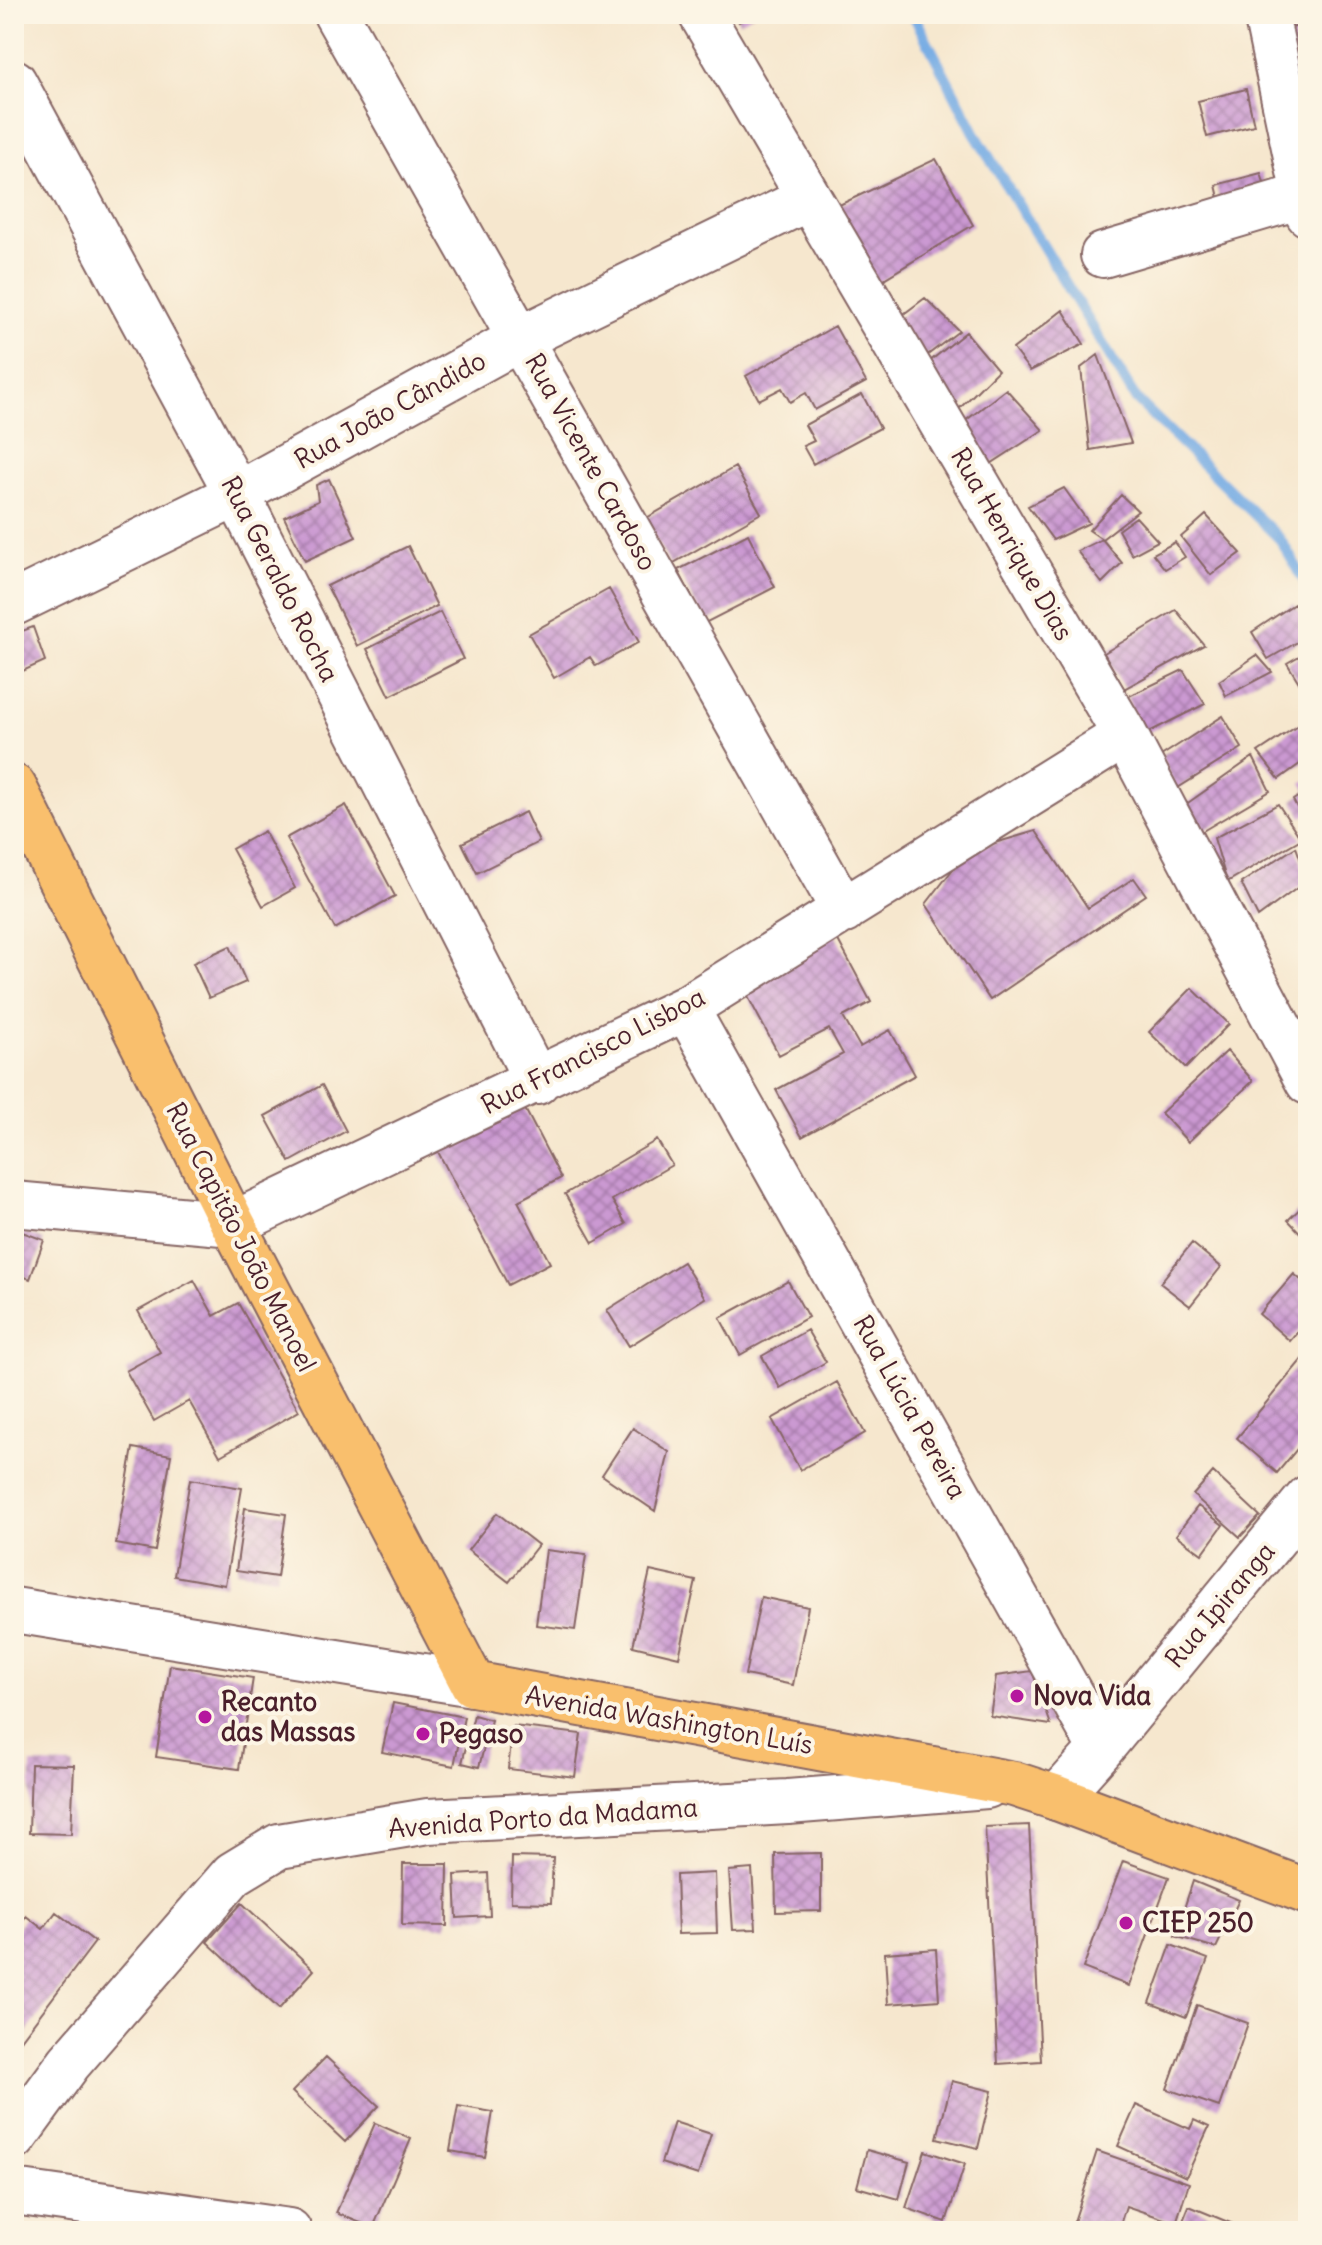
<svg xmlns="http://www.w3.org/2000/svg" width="1322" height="2245" font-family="Delius,sans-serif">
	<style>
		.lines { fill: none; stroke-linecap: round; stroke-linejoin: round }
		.stream { stroke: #76ace4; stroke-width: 11 }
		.building { fill: url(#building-cross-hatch) }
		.minor-casing { stroke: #866564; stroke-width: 48 }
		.major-casing { stroke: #866564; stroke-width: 48 }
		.minor { stroke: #fff; stroke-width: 44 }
		.major { stroke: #f9bf6d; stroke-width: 44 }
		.poi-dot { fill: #b5179e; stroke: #fcf5e5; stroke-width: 3 }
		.labels { text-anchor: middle; stroke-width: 8; stroke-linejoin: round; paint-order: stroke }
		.street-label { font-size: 26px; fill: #4a1f2b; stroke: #fcf5e5 }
		.poi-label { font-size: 26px; font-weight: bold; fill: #4a1f2b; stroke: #fcf5e5; text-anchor: start }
	</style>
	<defs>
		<pattern id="building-cross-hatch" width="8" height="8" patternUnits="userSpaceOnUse" patternTransform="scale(2)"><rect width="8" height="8" fill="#cb99d2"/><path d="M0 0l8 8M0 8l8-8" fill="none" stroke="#a77cab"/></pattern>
	</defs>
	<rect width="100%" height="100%" fill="#fcf5e5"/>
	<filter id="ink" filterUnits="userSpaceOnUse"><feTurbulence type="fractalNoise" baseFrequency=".0125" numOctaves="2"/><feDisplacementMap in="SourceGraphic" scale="16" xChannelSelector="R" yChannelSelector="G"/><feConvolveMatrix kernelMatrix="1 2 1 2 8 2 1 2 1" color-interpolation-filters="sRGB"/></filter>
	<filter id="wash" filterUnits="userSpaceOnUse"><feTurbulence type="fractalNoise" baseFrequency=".006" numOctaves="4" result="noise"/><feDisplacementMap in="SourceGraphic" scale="32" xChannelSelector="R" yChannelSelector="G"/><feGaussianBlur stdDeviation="1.8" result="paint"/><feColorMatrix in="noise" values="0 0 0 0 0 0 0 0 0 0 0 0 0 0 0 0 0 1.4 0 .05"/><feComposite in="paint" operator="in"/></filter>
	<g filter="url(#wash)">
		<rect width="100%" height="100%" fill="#f6e7ce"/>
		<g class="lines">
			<path class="stream" d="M913 14 977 137 1136 399 1280 539 1308 587"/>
		</g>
		<g id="blocks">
			<path class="building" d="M735 14H754L739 22Z
				M1308 25V73L1292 79 1282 29Z
				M1246 89 1254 125 1207 137 1198 101Z
				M936 159 973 225 877 283 835 207Z
				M1261 173 1266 190 1220 202 1216 185Z
				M925 298 959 331 921 360 893 322Z
				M1063 310 1084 344 1030 371 1013 349Z
				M835 326 866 382 815 410 806 393 790 402 782 388 759 400 746 376Z
				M966 332 998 370 950 418 924 366Z
				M1098 355 1131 443 1090 450 1081 368Z
				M1006 389 1043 430 989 465 964 422Z
				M862 394 880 428 813 464 803 446 814 441 805 425Z
				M735 467 761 513 670 565 645 519Z
				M329 479 356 537 305 561 284 517 318 501 316 485Z
				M1064 488 1089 523 1053 540 1028 506Z
				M1121 495 1138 511 1102 539 1089 530Z
				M1206 515 1241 553 1211 575 1181 537Z
				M1136 517 1158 541 1132 555 1118 530Z
				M748 534 775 587 705 623 678 570Z
				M1102 539 1122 563 1102 583 1077 551Z
				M1175 542 1185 557 1165 569 1153 554Z
				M408 546 437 606 357 646 327 586Z
				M609 589 639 642 596 666 590 657 554 678 529 634Z
				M1294 604 1308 624V636L1268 659 1252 632Z
				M1176 610 1204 645 1124 689 1104 653Z
				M440 612 463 659 390 696 367 649Z
				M33 627 45 661 14 675V634Z
				M1308 651V697L1287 663Z
				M1257 655 1272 672 1226 696 1219 681Z
				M1183 670 1205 704 1141 736 1127 697Z
				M1223 716 1242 748 1176 789 1161 756Z
				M1308 719V758L1279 779 1258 752Z
				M1253 757 1270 791 1201 832 1185 805Z
				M1308 779V814L1302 817 1293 800 1307 791 1302 783Z
				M1278 804 1301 839 1227 882 1214 838Z
				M346 805 395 896 335 929 286 838Z
				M525 812 539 842 477 873 462 843Z
				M264 831 295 888 263 906 232 849Z
				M1036 831 1088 908 1134 878 1146 895 990 1000 926 904 967 851Z
				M1296 847 1308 880 1258 917 1241 883Z
				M832 929 871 1002 843 1017 860 1047 890 1030 915 1075 802 1137 776 1090 843 1054 829 1029 779 1055 739 980Z
				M230 946 246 982 209 998 193 963Z
				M1192 988 1229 1024 1186 1068 1149 1032Z
				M1227 1051 1253 1081 1188 1142 1161 1113Z
				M322 1085 346 1131 290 1162 265 1116Z
				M523 1105 561 1178 518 1201 550 1263 508 1285 437 1150Z
				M657 1140 672 1165 612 1200 626 1224 593 1243 565 1194Z
				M1308 1201V1241L1288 1220Z
				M14 1229 44 1240 30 1279 14 1273Z
				M1192 1243 1221 1267 1190 1306 1160 1283Z
				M683 1262 705 1298 629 1346 607 1310Z
				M1294 1274 1308 1286V1320L1290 1341 1259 1314Z
				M194 1280 214 1316 238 1303 299 1411 220 1456 189 1401 154 1421 126 1371 160 1352 138 1311Z
				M788 1281 808 1317 740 1355 720 1318Z
				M807 1330 826 1362 780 1388 762 1356Z
				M1308 1352V1436L1277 1473 1237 1438Z
				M837 1382 865 1433 800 1470 772 1419Z
				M633 1428 669 1452 655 1511 602 1475Z
				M133 1448 171 1455 155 1551 116 1544Z
				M1213 1472 1260 1516 1240 1537 1193 1495Z
				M190 1479 242 1488 225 1585 174 1576Z
				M1198 1506 1223 1525 1202 1554 1176 1535Z
				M245 1508 286 1514 277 1577 236 1571Z
				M497 1513 538 1545 509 1582 468 1550Z
				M546 1550 586 1555 575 1630 536 1625Z
				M650 1571 696 1581 679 1657 633 1646Z
				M761 1597 808 1607 793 1685 745 1675Z
				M170 1665 253 1678 239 1769 156 1757Z
				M1032 1671 1051 1725 990 1716 996 1676Z
				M393 1703 464 1717 454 1766 382 1752Z
				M474 1715 491 1720 479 1767 462 1763Z
				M513 1726 581 1734 575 1777 508 1769Z
				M31 1764 74 1765 71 1834 29 1833Z
				M1029 1825 1041 2061 998 2064 985 1827Z
				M821 1853V1911L776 1912 775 1854Z
				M512 1857 553 1858 551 1903 511 1902Z
				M1123 1861 1169 1877 1129 1986 1083 1968Z
				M403 1864H448L447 1926 402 1925Z
				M752 1869 756 1929 733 1930 729 1871Z
				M488 1873 490 1916 457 1918 455 1875Z
				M715 1873 717 1933 678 1934 676 1875Z
				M1193 1881 1239 1900 1216 1948 1175 1936Z
				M242 1903 314 1970 279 2009 207 1942Z
				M56 1912 95 1942 14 2049V1932L26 1916 43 1929Z
				M1171 1945 1208 1959 1186 2017 1150 2003Z
				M936 1949 939 2000 888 2004 885 1953Z
				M1197 2005 1248 2023 1219 2107 1167 2089Z
				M326 2057 379 2106 345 2142 292 2092Z
				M952 2081 992 2091 978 2148 937 2138Z
				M1136 2105 1190 2129 1194 2120 1209 2127 1186 2177 1118 2146Z
				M458 2106 493 2112 485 2157 450 2151Z
				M674 2122 711 2134 698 2175 661 2163Z
				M375 2123 411 2139 373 2228 336 2213Z
				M867 2150 909 2162 899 2199 857 2187Z
				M925 2151 965 2164 946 2222 906 2208Z
				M1097 2151 1189 2183 1176 2223 1126 2206 1118 2231H1071Z
				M1189 2206 1250 2231H1179Z"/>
		</g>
	</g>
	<g filter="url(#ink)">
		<use href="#blocks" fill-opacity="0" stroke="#866564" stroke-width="2"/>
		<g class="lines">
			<defs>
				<path id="minor" d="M336 14 844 911
					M701 14 1125 735 1308 1082
					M1266 14 1308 214
					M14 82 237 494 537 1082
					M1103 255 1308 194
					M14 603 237 494 521 338 809 198
					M686 1008 1101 1749 1057 1798
					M14 1204 233 1224 686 1008 1125 735
					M14 1610 473 1684
					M1101 1749 1308 1498
					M14 2138 69 2063 233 1874 279 1846 428 1821 788 1802 987 1786
					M14 2192 289 2231"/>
				<path id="major" d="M14 787 233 1224 473 1684 1014 1784 1057 1798 1308 1892"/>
			</defs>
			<use href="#minor" class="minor-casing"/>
			<use href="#major" class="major-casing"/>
			<use href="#minor" class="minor"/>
			<use href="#major" class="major"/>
		</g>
	</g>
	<g class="poi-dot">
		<circle cx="1017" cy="1696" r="8"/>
		<circle cx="205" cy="1717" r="8"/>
		<circle cx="423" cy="1734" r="8"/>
		<circle cx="1126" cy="1923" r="8"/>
	</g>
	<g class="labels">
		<g class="street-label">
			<text transform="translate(390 410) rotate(-29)" y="9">Rua João Cândido</text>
			<text transform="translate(591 462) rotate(61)" y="9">Rua Vicente Cardoso</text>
			<text transform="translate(1012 544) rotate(60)" y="9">Rua Henrique Dias</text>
			<text transform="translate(280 579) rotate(63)" y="9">Rua Geraldo Rocha</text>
			<text transform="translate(593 1051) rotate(-27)" y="9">Rua Francisco Lisboa</text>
			<text transform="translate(241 1237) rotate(63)" y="9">Rua Capitão João Manoel</text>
			<text transform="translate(910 1407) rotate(61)" y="9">Rua Lúcia Pereira</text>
			<text transform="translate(1220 1605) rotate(-50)" y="9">Rua Ipiranga</text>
			<text transform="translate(669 1720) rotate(10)" y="9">Avenida Washington Luís</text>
			<text transform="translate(543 1818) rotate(-4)" y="9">Avenida Porto da Madama</text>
		</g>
		<g class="poi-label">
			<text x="1033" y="1705">Nova Vida</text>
			<text x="221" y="1711">Recanto<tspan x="221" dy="30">das Massas</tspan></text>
			<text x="439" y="1743">Pegaso</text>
			<text x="1142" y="1932">CIEP 250</text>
		</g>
	</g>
	<rect width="1322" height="2245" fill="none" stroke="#fcf5e5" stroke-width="48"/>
</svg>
